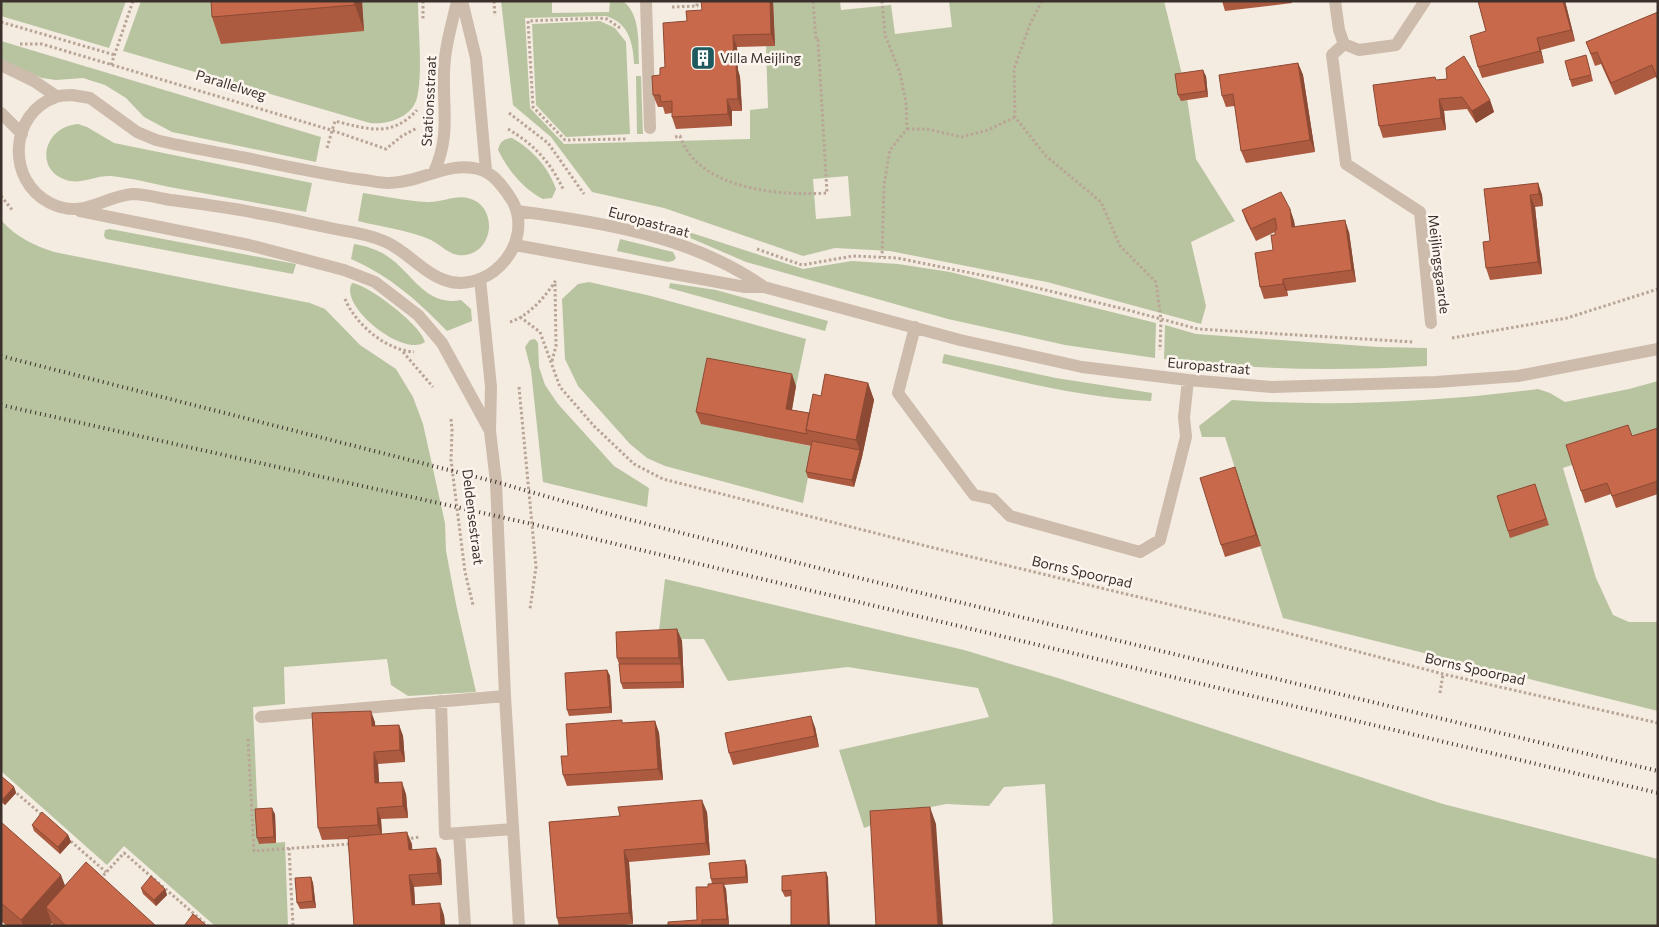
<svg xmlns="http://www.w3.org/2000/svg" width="1659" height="927" font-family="Commissioner,sans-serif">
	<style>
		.green { fill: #b8c4a0; fill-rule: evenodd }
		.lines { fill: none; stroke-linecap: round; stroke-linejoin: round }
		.path { stroke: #b9a596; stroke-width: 3; stroke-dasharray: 2.5 2.5; stroke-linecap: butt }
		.minor { stroke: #cdbbac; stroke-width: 12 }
		.rail { stroke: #3b302b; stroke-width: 4; stroke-dasharray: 1 4; stroke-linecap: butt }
		.wall { fill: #ac5a40 }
		.shaded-wall { fill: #8c4a34 }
		.building { fill: #c8694b; stroke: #8c4a34 }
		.labels { text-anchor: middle; stroke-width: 5; stroke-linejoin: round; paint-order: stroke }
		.poi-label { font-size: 14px; fill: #3b302b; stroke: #fbf5ee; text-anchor: start }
		.street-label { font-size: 14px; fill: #3b302b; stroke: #fbf5ee }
	</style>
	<rect width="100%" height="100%" fill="#f4ebe1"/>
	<path class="green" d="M1 1H126L109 48 1 16Z
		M141 1 211 2 364 31 362 1H418C418 27 423 74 417 98 412 117 388 125 370 123L123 51Z
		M501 1H552V13L609 12 610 1H623C641 15 638 43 639 64H634C633 43 629 23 606 16L525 18 530 108 564 144 750 139V110L768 108 766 46 775 45 773 1H840L841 10 891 5 895 34 952 27 949 1H1164L1186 91 1196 159 1235 221 1191 242 1206 306 1201 324 1047 282 890 251 835 248 803 256 664 208 592 192 551 137 513 105ZM848 176 851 216 816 219 813 179Z
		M600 21 615 28 626 42 630 134 566 137 536 105 532 24Z
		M1 41 321 137 316 162 172 132 144 117 126 98 105 85 83 78 56 80 42 78 1 60Z
		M636 76H641L643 134H637Z
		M78 124 87 127 114 143 312 183 306 212C262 204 219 196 175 188 154 184 132 178 111 176 96 175 81 185 66 180 34 170 43 127 78 124Z
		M512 138C532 149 549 168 556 189L552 198 543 199C523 189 508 170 498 150 500 142 503 139 512 138Z
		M363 193C384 196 405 201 427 202 440 203 454 195 468 198 498 205 495 251 465 255 450 257 443 246 431 240 409 230 381 227 358 221Z
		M633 214 803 269 852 261 898 264 950 272 1156 323 1155 358 1065 345 948 319 746 262 681 234 632 220Z
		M1 220C16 237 33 245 54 252L310 303 325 309 360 345 396 369 413 397 423 424 445 523 446 551 456 604 476 692 408 696 391 685 387 659 284 667 285 704 253 707 259 844 285 842 288 926H215L124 846 107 865 1 771Z
		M110 229 296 264 293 274 106 239 104 236 105 230Z
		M620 239 673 252 676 258 673 261 668 262 617 251Z
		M354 244C365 246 377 249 387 256 412 272 425 307 461 300L471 309 472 321 447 331C418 301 390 276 351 259Z
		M589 282 651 296 806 339 796 386 711 370 763 436 814 447 803 503 665 466 647 458 630 444 578 386 565 359 562 299 578 284Z
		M352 283C369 285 422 326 425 342 404 358 338 306 352 283Z
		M670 283 716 290 828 321 825 331 669 288Z
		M1165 325 1196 334 1378 347 1427 348V366C1339 371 1252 370 1164 359Z
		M535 339 538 343 539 367 545 385 558 404 614 466 649 488 647 507 543 482 531 370 525 347 530 340Z
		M944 354 1056 378 1152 393 1151 401C1081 398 1010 379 942 363Z
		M1658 381V436L1563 468 1596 578 1613 615 1629 622H1658V711L1283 618 1225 437H1202L1199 426 1232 400C1334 407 1437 402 1538 389L1550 393 1565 402 1629 389Z
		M665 579 964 650 1061 679 1443 804 1658 859V926H1050L1053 922 1045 784 1004 787 989 806 946 804 907 812 864 828 839 750 989 717 978 688 848 667 728 681 704 639H658Z"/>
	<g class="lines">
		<path class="path" d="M423 1V20
			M494 1 495 16
			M882 1 885 35 900 73 906 103 907 129 890 150 884 185 882 257
			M1042 1 1030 24 1014 69 1015 117 1046 156 1101 202 1120 246 1156 282 1161 320 1160 350
			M672 7 697 6V1
			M1 22 115 55
			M620 28 607 19 597 18 528 21 533 107 565 140 627 139
			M20 44H42L331 130 386 149 402 136 417 128
			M111 65 133 1
			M509 113 548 143 584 194
			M508 129C535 145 551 163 564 191
			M907 129H927L961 137 988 130 1015 117
			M675 137 680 136C698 190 781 196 827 193L818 40H816L813 1
			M327 148 335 121C367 129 392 138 417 110
			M1 196 13 211
			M757 249 802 265 853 256 897 258 996 278 1124 309 1198 329 1414 342
			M345 299C356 325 386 350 414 352
			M520 317 540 332 560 387 594 426 634 464 663 479 930 547 1276 630 1443 674 1658 723
			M510 322C529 316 546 296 556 280
			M1452 338 1567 318 1658 289
			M403 352 433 387
			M552 361 556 346 555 283
			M519 387 536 567 530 609
			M451 419 452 430 451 460 465 572 473 605
			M1440 693 1443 674
			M248 739 254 851 350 844
			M13 790 42 815
			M67 838 106 872
			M406 839 420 837
			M289 848 293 926
			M100 879 124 853 208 926"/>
		<path class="minor" d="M462 1 476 58 486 171
			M646 1 650 128
			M1335 1 1339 30 1344 44 1359 50 1396 45 1425 1
			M1344 44 1332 55 1346 164 1420 212 1431 323
			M1 65 34 81 56 96
			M72 95 90 98 137 132 156 140C189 148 223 153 256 160 290 167 323 174 357 179 368 180 379 183 389 183 422 183 451 158 484 171 495 175 507 192 513 202 533 241 494 290 451 282 427 277 409 253 388 243 371 234 348 232 330 228 305 223 281 217 256 213 228 207 199 204 171 200 159 198 145 194 133 194 103 196 83 220 50 203 6 181 9 113 56 97 61 95 67 95 72 95Z
			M1 113 22 134
			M434 172C453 131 440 100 445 58 447 39 453 20 457 1
			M80 211 249 245 344 270 375 282 418 315 442 343 489 429
			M517 211C602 222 694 237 764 287
			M515 245 745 287H764L960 340 1082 367 1188 380 1272 387 1436 382 1518 376 1658 349
			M480 279 491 387 490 431 496 482 505 696 519 926
			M915 327 898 393 974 495 993 499 1010 516 1140 552 1160 540 1186 437 1184 417 1188 380
			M441 701 445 834 459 833 465 926
			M261 717 505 696
			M459 833 513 829"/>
		<path class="rail" d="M1 356 496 482 612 515 826 570 1658 771
			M1 405 532 524 1658 793"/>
	</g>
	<path class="wall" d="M211 1H362L364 31 221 44 212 17Z
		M773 1 775 46 737 47 738 70 740 77 742 111H732V126L676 129 672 117V113L665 114 663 107H658L653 95 660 75 665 67 687 21 702 10Z
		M1222 1H1292V3L1225 11Z
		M1478 1H1565L1575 41 1541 50 1544 63 1482 78 1478 67 1486 31Z
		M1658 12V81L1656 77 1615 95 1601 64 1595 66 1586 42Z
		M1586 55 1593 81 1572 87 1570 80Z
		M1298 63 1303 75 1315 152 1246 163 1241 151 1235 106 1226 107 1222 96Z
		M1206 76 1208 97 1181 101 1178 95Z
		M1447 79 1490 100 1494 112 1476 123 1467 109 1444 111 1446 130 1383 138 1379 126 1437 80Z
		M1538 183 1542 195 1543 206 1535 207 1542 274 1490 280 1486 268 1490 241Z
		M1290 209 1294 221 1295 227 1349 232 1356 282 1287 291 1288 296 1264 299 1260 287 1273 250 1275 232 1256 241 1246 221 1242 210Z
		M868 383 874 400 862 457 854 487 808 478 806 472 811 446 701 424 696 412 796 386 792 410 809 413 821 396Z
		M1628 425 1632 436 1658 428V494L1616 508 1611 494 1585 503 1581 491Z
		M1235 467 1261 546 1225 557 1221 545Z
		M1535 484 1549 525 1510 538 1497 496Z
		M677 629 682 641 684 688 623 689 621 683 619 664 617 658Z
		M607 670 610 676 612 713 569 716 567 710Z
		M655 721 659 733 663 780 567 786 563 775 568 756 623 723Z
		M375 722V726L399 725 403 736 405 762 378 764 379 783 406 794 408 818 381 819 382 834 412 844V850L441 860 442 885 414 887 415 905 444 915 445 926H354L348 839 322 840 318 828Z
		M815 727 819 747 733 765 729 753Z
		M1 776 14 787 16 793 5 805 1 802Z
		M707 812 710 855 629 862 633 924 616 926H559L557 918 549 822Z
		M275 814 276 843 259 844 257 838Z
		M1 822 65 886 156 926H53L52 923 49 926H7L1 921Z
		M32 825 68 835 71 842 60 854 34 831Z
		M745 860 747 866 748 883 724 885 726 889 729 925 668 926 697 920 708 887 712 884 711 879Z
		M826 872 828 878 791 896 785 897 782 891Z
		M311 877 313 883 316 908 300 909 297 903Z
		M141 888 165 889 167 895 156 906 143 894Z"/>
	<path class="shaded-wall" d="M354 1H362L364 31 355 5Z
		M770 1H773L775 46 771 34Z
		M1563 1H1565L1575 41 1571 30Z
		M733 35 737 47 738 70 740 77 742 111 738 99 734 65Z
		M1537 38 1541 50 1544 63 1540 51Z
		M1298 63 1303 75 1315 152 1310 140Z
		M1203 70 1206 76 1208 97 1206 91Z
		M727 99 732 111V126L728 114Z
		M1439 99 1444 111 1446 130 1441 118Z
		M1490 100 1494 112 1476 123 1472 111Z
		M1538 183 1542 195 1543 206 1539 194Z
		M1530 195 1535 207 1542 274 1538 262Z
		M1290 209 1294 221 1297 239 1292 227Z
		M1345 220 1349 232 1356 282 1352 270Z
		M1283 279 1287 291 1288 296 1283 284Z
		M792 374 796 386 790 420 786 409Z
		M868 383 874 400 862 457 856 440Z
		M860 450 862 457 854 487 852 480Z
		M1235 467 1239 479 1261 546 1256 535Z
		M677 629 682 641 684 688 682 682 681 664 679 658Z
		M607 670 610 676 612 713 610 707Z
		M371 711 375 722 376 738 372 726Z
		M811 716 815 727 819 747 815 736Z
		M655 721 659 733 663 780 658 769Z
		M399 725 403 736 405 762 400 750Z
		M374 752 378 764 380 795 375 783Z
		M402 782 406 794 408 818 403 806Z
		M14 787 16 793 5 805 3 799Z
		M702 800 707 812 710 855 706 843Z
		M930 807 936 824 943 926H938Z
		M272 808 275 814 276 843 274 837Z
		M377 808 381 819 382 837 378 825Z
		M407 832 412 844 413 862 409 850Z
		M68 835 71 842 60 854 58 847Z
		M436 848 441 860 442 885 438 873Z
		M624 850 629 862 633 924 629 913Z
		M745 860 747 866 748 883 746 877Z
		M826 872 828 878 830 926H828Z
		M61 875 71 901 46 907 52 923 49 926H23L21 920Z
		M409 875 414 887 416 917 412 905Z
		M311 877 313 883 316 908 313 901Z
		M723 883 726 889 729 925 727 919Z
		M165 889 167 895 156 906 154 900Z
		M440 903 444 915 445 926H441Z"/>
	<path class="building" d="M211 1H354L355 5 212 17Z
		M701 1H770L771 34 733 35 734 65H736L738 99H727L728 114 672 117V101L661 102 660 95H653L652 76 660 75V68L665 67 663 23 687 21 686 11 702 10Z
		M1478 1H1563L1571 30 1537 38 1540 51 1478 67 1470 36 1486 31Z
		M1658 12V80L1652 65 1611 83 1597 52 1591 54 1586 42Z
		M1586 55 1591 75 1570 80 1565 61Z
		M1464 56 1490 100 1472 111 1462 97 1439 99 1441 118 1379 126 1373 85 1435 77 1436 80 1447 79 1446 68Z
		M1298 63 1310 140 1241 151 1233 94 1222 96 1219 75Z
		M1203 70 1206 91 1178 95 1175 74Z
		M1538 183 1539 194 1530 195 1538 262 1486 268 1483 242 1490 241 1484 189Z
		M1281 192 1290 209 1292 227 1345 220 1352 270 1283 279V284L1260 287 1255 253 1273 250 1271 235H1275V230L1277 229 1275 218 1251 229 1242 210Z
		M707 358 792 374 786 409 809 413 806 430 807 434 696 412Z
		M825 374 868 383 856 440 806 430 813 394 821 396Z
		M1628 425 1632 436 1658 428V481L1612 496 1607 483 1581 491 1566 445Z
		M812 441 860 450 852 480 806 472Z
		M1235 467 1256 535 1221 545 1200 478Z
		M1535 484 1546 519 1508 531 1497 496Z
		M677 629 679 658H617L616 632Z
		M619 664H681L682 682 621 683Z
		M607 670 610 707 567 710 565 673Z
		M371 711 372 726 399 725 400 750 374 752V768L375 783 402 782 403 806 377 808 378 825 318 828 312 713Z
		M811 716 815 736 729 753 725 733Z
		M622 720V723L655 721 658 769 563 775 561 756H568L566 724Z
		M1 776 14 787 3 799 1 798Z
		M702 800 706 843 624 850 629 913 557 918 549 822 620 816 618 807Z
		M930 807 938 926H876L870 811Z
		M272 808 274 837 257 838 255 809Z
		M42 812 68 835 58 847 32 825Z
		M1 822 61 875 21 920 1 903Z
		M407 832 409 850 436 848 438 873 409 875 412 905 440 903 441 926H354L348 837Z
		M745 860 746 877 711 879 709 863Z
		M86 862 156 926H66L46 907Z
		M826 872 828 926H791V890L782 891V876Z
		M151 876 165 889 154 900 141 888Z
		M311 877 313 901 297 903 295 878Z
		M723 883 727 919 702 920V926H668V922L697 920 696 887H708V884Z
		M193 914 207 926H184Z"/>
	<defs>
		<symbol id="building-square" viewBox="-11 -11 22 22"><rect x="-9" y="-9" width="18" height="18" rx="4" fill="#1f5a5e" stroke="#fbf5ee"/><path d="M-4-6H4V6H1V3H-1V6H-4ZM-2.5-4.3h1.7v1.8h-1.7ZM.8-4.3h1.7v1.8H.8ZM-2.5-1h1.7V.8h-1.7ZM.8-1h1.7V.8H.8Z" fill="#fff"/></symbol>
	</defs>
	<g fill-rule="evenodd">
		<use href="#building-square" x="689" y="44" width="28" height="28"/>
	</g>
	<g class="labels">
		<g class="poi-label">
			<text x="720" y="63">Villa Meijling</text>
		</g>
		<g class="street-label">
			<text transform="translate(231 85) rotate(17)" y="5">Parallelweg</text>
			<text transform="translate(429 101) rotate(-87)" y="5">Stationsstraat</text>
			<text transform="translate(649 222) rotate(15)" y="5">Europastraat</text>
			<text transform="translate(1439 264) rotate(83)" y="5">Meijlingsgaarde</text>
			<text transform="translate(1209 366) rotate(5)" y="5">Europastraat</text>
			<text transform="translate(473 517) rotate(83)" y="5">Deldensestraat</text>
			<text transform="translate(1082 572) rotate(13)" y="5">Borns Spoorpad</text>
			<text transform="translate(1475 669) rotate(13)" y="5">Borns Spoorpad</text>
		</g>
	</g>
	<rect width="1659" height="927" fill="none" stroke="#3b302b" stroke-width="5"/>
</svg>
